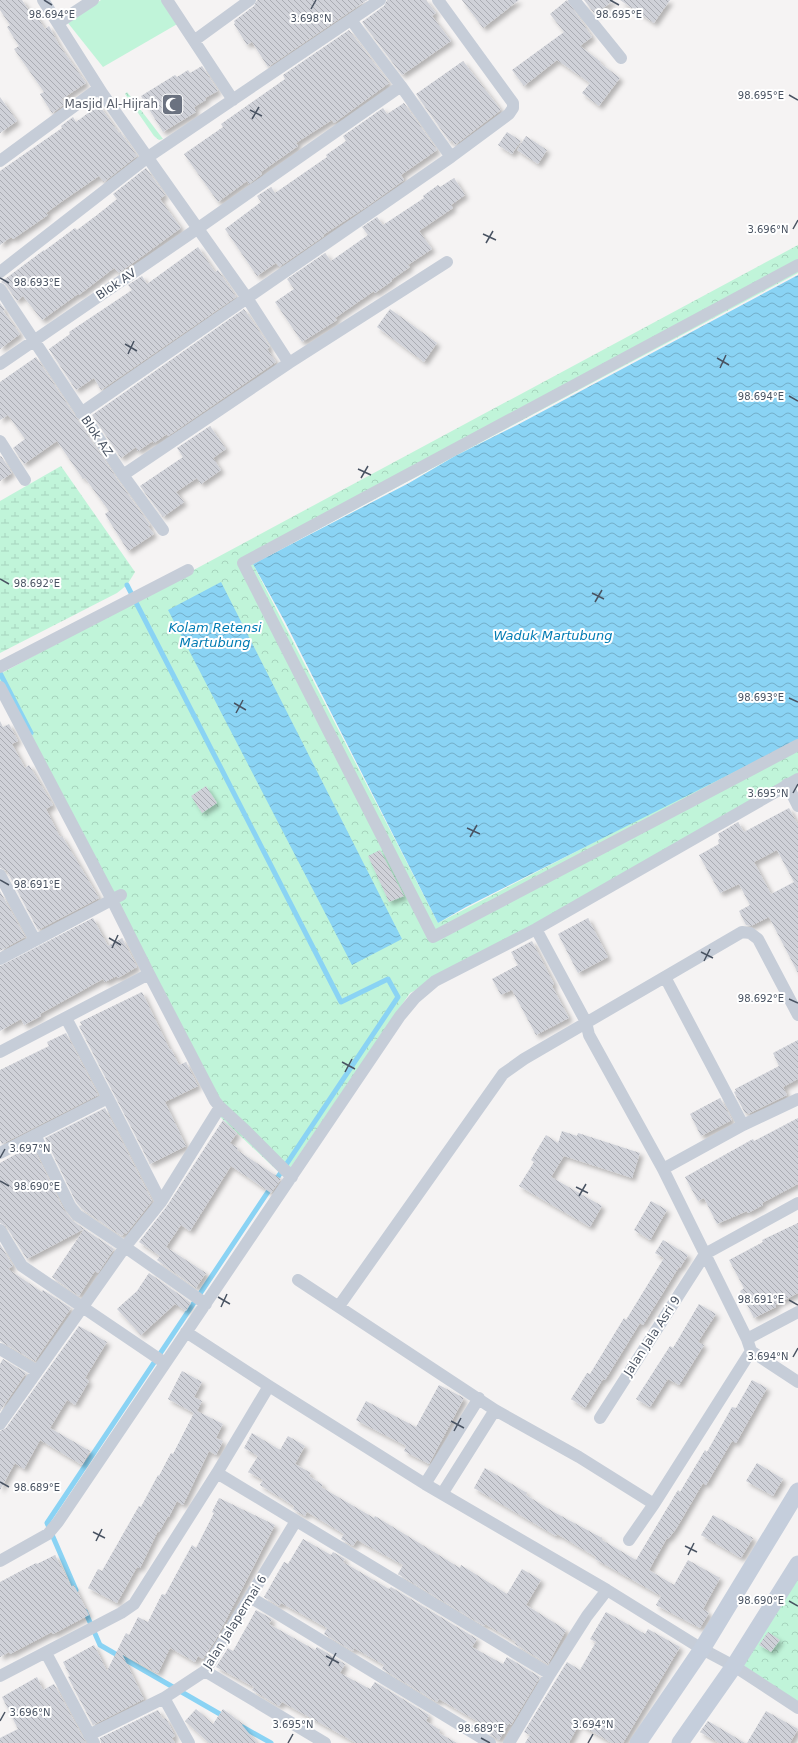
<svg xmlns="http://www.w3.org/2000/svg" width="798" height="1743" font-family="'DejaVu Sans',sans-serif">
	<style>
		.grass { fill: #c0f4d9 }
		.forest { fill: url(#forest-crowns) }
		.wetland { fill: url(#wetland-marsh) }
		.water { fill: url(#water-waves) }
		.lines { fill: none; stroke-linecap: round; stroke-linejoin: round }
		.stream { stroke: #8ad3f4; stroke-width: 5 }
		.building { fill: url(#building-back-hatch); fill-rule: evenodd; filter: url(#shadow) }
		.street { stroke: #c6cdd8; stroke-width: 12 }
		.secondary { stroke: #c5cedc; stroke-width: 17 }
		.ticks { fill: none; stroke: #495362; stroke-width: 1.5 }
		.labels { text-anchor: middle; stroke-width: 4; stroke-linejoin: round; paint-order: stroke }
		.worship-label { font-size: 12px; fill: #5b616d; stroke: #fff; text-anchor: end }
		.street-label { font-size: 12px; fill: #495362; stroke: #fff }
		.water-label { font-size: 13px; font-style: italic; fill: #027cb4; stroke: #fff }
		.ticks-label { font-size: 10px; text-anchor: middle; fill: #495362; stroke: #fff; stroke-width: 4; stroke-linejoin: round; paint-order: stroke }
	</style>
	<defs>
		<pattern id="forest-crowns" width="20" height="18" patternUnits="userSpaceOnUse"><rect width="20" height="18" fill="#c0f4d9"/><path d="M2 6a3 3 0 1 1 6 0M12 15a3 3 0 1 1 6 0" fill="none" stroke="#a6d3bd"/></pattern>
		<pattern id="wetland-marsh" width="20" height="14" patternUnits="userSpaceOnUse"><rect width="20" height="14" fill="#c0f4d9"/><path d="M1 5h8M5 5V1M11 12h8M15 12V8" fill="none" stroke="#a6d3bd"/></pattern>
		<pattern id="water-waves" width="16" height="10" patternUnits="userSpaceOnUse"><rect width="16" height="10" fill="#8ad3f4"/><path d="M0 5q4-4 8 0t8 0" fill="none" stroke="#73aec9"/></pattern>
		<pattern id="building-back-hatch" width="6" height="6" patternUnits="userSpaceOnUse"><rect width="6" height="6" fill="#cfd1d8"/><path d="M-1 5l2 2M0 0l6 6M5-1l2 2" fill="none" stroke="#aaacb3"/></pattern>
		<filter id="shadow"><feDropShadow dx="3.5" dy="3.5" stdDeviation="2" flood-color="#0004"/></filter>
	</defs>
	<rect width="100%" height="100%" fill="#f5f3f3"/>
	<path class="grass" d="M101 0H164L179 23 103 67 68 23Z"/>
	<path class="forest" d="M127 92 160 135 163 139 159 140 154 136 125 94Z
		M798 245V273L253 564 438 923 798 737V781L455 971 410 993 284 1177 217 1114 0 682V674Z
		M798 1570V1702L740 1663Z"/>
	<path class="wetland" d="M61 466 135 572 127 585 117 593 0 653V501Z"/>
	<path class="water" d="M798 275V740L466 907 438 923 285 622 253 564 409 483 455 456 519 424Z
		M221 582 402 939 352 965 168 610Z"/>
	<g class="lines">
		<path class="stream" d="M0 673 31 733
			M76 1590 47 1523 398 997 388 979 341 1002 127 585
			M85 1611 100 1645 225 1717
			M239 1725 271 1743"/>
	</g>
	<path class="building" d="M0 0H22L30 12 33 10 45 29 49 26 59 45 86 83 62 99 65 104 52 113 40 94 44 92 14 49 19 46 7 27 10 25 0 10Z
		M257 0H367L268 67 252 42 247 45 234 24 235 23 234 21 254 6Z
		M387 0H426L436 13 432 16 451 41 402 75 362 22 384 6Z
		M462 0H519L483 28Z
		M567 0 592 37 580 46 601 62 600 63 620 78 599 106 582 93 590 83 557 60 524 86 512 70 564 32 550 14Z
		M584 0H614L595 14Z
		M620 0H670L654 23Z
		M349 30 389 83 334 123 332 120 296 143 298 146 261 172 262 174 249 184 247 181 218 202 184 154 223 127 221 124 285 79 283 75Z
		M463 61 501 110 455 145 452 140 450 142 416 94Z
		M202 66 218 91 205 98 206 100 194 107 196 112 163 132 141 96 175 75 177 77 188 70 190 73Z
		M0 97 17 121 0 133Z
		M404 103 437 150 401 175 404 180 369 205 323 235 324 236 279 267 276 263 257 276 225 229 261 202 257 196 271 187 275 193 327 157 326 155 346 141 343 136 383 108 387 114Z
		M99 105 119 133 120 132 137 156 104 182 99 176 64 200 46 213 48 215 13 239 11 237 0 245V171L62 128 61 126 73 117 76 122Z
		M507 132 521 141 512 154 498 145Z
		M526 136 547 150 538 164 517 150Z
		M146 168 165 195 160 199 181 228 119 273 114 268 79 295 78 294 42 320 23 296 17 301 6 285 1 282 44 250V251L75 228 77 230 97 215 117 199 113 194Z
		M454 178 465 195 451 205 453 208 419 231 432 249 408 265 410 267 391 280 392 281 375 293 374 291 335 318 337 320 302 342 275 302 294 289 287 279 325 253 331 261 368 235 362 227 377 217 383 225 424 198 423 196 438 185 440 187Z
		M198 247 215 272 218 270 236 297 101 390 94 378 76 390 49 349 70 334 69 332 132 290 128 285 142 276 147 284Z
		M0 303 5 310 3 311 20 334 0 349Z
		M244 309 270 347 267 349 276 362 168 436 167 434 154 443 153 441 138 451 136 447 121 458 92 415Z
		M390 309 437 343 424 362 377 327Z
		M36 357 117 479 150 525 148 526 154 534 128 551 105 514 109 511 85 478 83 479 57 441 24 464 13 448 25 439 8 415 0 420V382Z
		M210 426 226 449 213 458 221 470 201 484 197 478 176 492 184 502 163 517 140 486 183 457 177 448Z
		M1 456 12 473 0 481V457Z
		M0 721 3 727 9 724 18 741 12 744 25 768 29 765 53 805 46 809 60 837 62 836 99 898 38 930 7 871 0 868Z
		M206 786 217 803 202 813 191 796Z
		M789 808 798 825V973L769 917 751 926 746 925 739 911 750 905 739 884 720 893 699 855 719 844 718 840 720 839 718 834 738 822 744 832ZM777 850 794 882 771 894 754 862Z
		M380 850 404 896 389 902 368 856Z
		M0 891 25 937 0 951Z
		M93 918 108 946 122 938 137 967 118 978 117 976 105 982 103 979 40 1014 41 1016 24 1025 21 1019 0 1031V966Z
		M588 918 608 957 578 973 558 934Z
		M532 941 554 984 552 986 569 1018 536 1035 512 990 501 995 492 979 518 965 511 952Z
		M142 992 170 1050 171 1049 179 1065 186 1062 198 1086 165 1102 186 1146 150 1164 79 1026 82 1025 80 1022Z
		M66 1033 98 1095 2 1144 0 1140V1070L49 1046 47 1042Z
		M798 1040V1079L783 1087 787 1095 748 1114 747 1113H745L734 1092 736 1091 735 1089 779 1066 773 1053Z
		M720 1098 732 1120 701 1136 690 1114Z
		M105 1108 152 1201 126 1234 125 1232 122 1236 82 1209 76 1202 45 1138Z
		M798 1118V1184L762 1203 763 1205 748 1213 747 1211 717 1224 704 1198 698 1201 685 1177 753 1139 754 1141Z
		M223 1120 237 1133 230 1143 238 1148 237 1150 281 1179 271 1193 231 1166 190 1231 181 1225 166 1247 206 1273 196 1288 157 1260 160 1256 139 1242 167 1206Z
		M562 1131 577 1136 578 1133 640 1153 632 1178 564 1156 551 1177 602 1206 590 1227 519 1186 534 1162 531 1160 546 1135 558 1143Z
		M32 1145 64 1210 73 1221 84 1229 27 1259 6 1226 0 1223V1163Z
		M651 1201 667 1210 650 1240 634 1230Z
		M798 1223V1293L775 1305 776 1307 754 1318 740 1291 744 1288 729 1260 763 1242 762 1240Z
		M84 1229 114 1249 98 1273 95 1271 79 1296 52 1277Z
		M663 1240 688 1255 680 1268 679 1267 643 1325 640 1323 605 1380 603 1379 585 1408 571 1399 587 1373 590 1374 624 1318 626 1320 664 1258 655 1253Z
		M0 1244 13 1266 8 1269 42 1292 43 1290 71 1308 35 1361 0 1341Z
		M149 1273 191 1303 186 1311 175 1304 141 1335 117 1309 137 1291Z
		M699 1304 716 1314 698 1342 704 1345 679 1385 668 1379 650 1407 636 1399 670 1346 673 1348Z
		M79 1326 107 1342 85 1378 89 1381 75 1405 67 1400 50 1428 90 1451 82 1465 40 1440 24 1469 15 1463 0 1490V1431L6 1428Z
		M3 1359 26 1373 0 1411V1364Z
		M182 1371 202 1382 194 1397 202 1401 197 1411 223 1424 216 1438 223 1441 216 1455 209 1451 183 1505 177 1501 169 1517 168 1516 159 1532 158 1531 140 1568 137 1567 117 1603 88 1588 98 1569 102 1571 139 1506 141 1507 158 1475 159 1476 171 1453 173 1454 194 1413 168 1399Z
		M752 1380 767 1388 736 1443 732 1441 706 1485 703 1483 676 1529 668 1539 667 1538 649 1570 674 1585 688 1560 720 1578 703 1609 709 1613 700 1628 656 1605 661 1596 595 1559 596 1557 557 1534 556 1536 542 1528 474 1488 485 1468 527 1493 526 1495 552 1511 602 1538V1540L636 1560 678 1490 680 1492 705 1450 707 1452 732 1407 736 1408Z
		M439 1385 464 1398 429 1464 404 1451 406 1446 356 1420 366 1401 416 1427Z
		M252 1433 280 1450 288 1436 305 1446 295 1464 311 1473 309 1476 323 1485 321 1487 374 1518 375 1516 460 1568 461 1565 507 1594 522 1569 541 1580 526 1605 566 1630 548 1664 515 1644 516 1642 485 1624 484 1626 398 1574 403 1565 357 1540 353 1546 341 1539 344 1534 307 1512 305 1516 293 1509 294 1506 260 1485 263 1480 248 1472 258 1456 244 1448Z
		M757 1463 783 1479 773 1496 746 1481Z
		M219 1498 275 1525 216 1639 203 1659 198 1656 195 1662 170 1648 158 1673 122 1654 144 1699 93 1725 68 1677 70 1676 63 1662 94 1645 107 1671 126 1633 129 1635 138 1617 148 1622 162 1594 165 1595 192 1545 196 1548 214 1513 212 1512Z
		M713 1515 753 1538 741 1558 701 1535Z
		M303 1539 331 1555 333 1552 345 1559 343 1562 389 1589 391 1587 477 1639 472 1647 503 1664 507 1657 540 1677 511 1725 509 1723 499 1740 486 1732 489 1728 439 1699 437 1702 382 1669 384 1665 354 1648 353 1651 324 1634 327 1628 281 1603 279 1606 264 1597 284 1562 288 1564Z
		M55 1555 71 1587 74 1585 89 1615 53 1634 52 1632 10 1654 9 1652 0 1657V1582L36 1563 37 1564Z
		M256 1610 272 1619 269 1624 315 1650 317 1647 345 1664 340 1673 370 1689 375 1682 429 1715 426 1721 440 1730 439 1733 457 1743H356L282 1702 279 1706 252 1690 254 1687 216 1667 228 1648 233 1651Z
		M606 1612 645 1634 648 1629 680 1647 623 1743H612L579 1724 569 1743H525L530 1735 524 1732 567 1662 580 1670 596 1642 590 1639Z
		M768 1632 780 1640 771 1652 759 1645Z
		M37 1677 43 1690 54 1684 86 1743H0V1738L18 1729 2 1697Z
		M196 1709 213 1724 223 1709 243 1724 242 1725 257 1743H209L185 1721Z
		M158 1710 163 1719 166 1718 175 1736 172 1738 175 1743H101L100 1738Z
		M766 1711 798 1729 790 1743H747Z
		M708 1721 745 1743H719L700 1732Z"/>
	<g class="lines">
		<path class="street" d="M43 0 102 93 247 298 289 363
			M167 0 233 100
			M574 0 621 58
			M351 20 401 86 451 157
			M58 23 93 0
			M195 40 250 0
			M0 161 99 88
			M798 265 243 563 433 937 798 745
			M0 272 148 157 380 0
			M0 289 123 475 163 530
			M0 364 197 229 401 86
			M81 413 451 157 509 114 513 108V103L438 0
			M0 441 25 480
			M123 475 289 363 447 262
			M0 667 188 570
			M0 687 112 900 149 974 215 1101 220 1107 246 1131 292 1177
			M787 784 798 806
			M0 875 35 940
			M536 929 586 1022 589 1035 663 1169 747 1339 751 1351 798 1382
			M0 959 121 895
			M665 977 743 1125
			M66 1018 108 1098
			M0 1052 149 974
			M35 1135 70 1206 77 1215 125 1247 206 1304
			M0 1153 108 1098 161 1202
			M663 1169 743 1125 798 1099
			M0 1230 22 1266 165 1363
			M298 1280 495 1410 579 1457 654 1504 751 1351
			M339 1306 491 1091 503 1074 524 1059 742 932 750 933 758 939 798 1015
			M186 1332 269 1386 425 1484 607 1590 702 1649 734 1666 798 1708
			M747 1339 798 1312
			M0 1349 37 1371
			M600 1418 705 1254 798 1203
			M0 1424 125 1247 161 1202 220 1107
			M217 1473 550 1674
			M425 1484 479 1398
			M442 1494 495 1410
			M629 1540 654 1504
			M0 1561 48 1534 58 1522 400 1016 415 998 435 981 536 929 798 779
			M250 1597 490 1743
			M46 1653 94 1743
			M205 1671 325 1743
			M0 1676 121 1613 134 1604 217 1473 269 1386
			M164 1698 189 1743
			M89 1735 164 1698 205 1671 296 1521
			M509 1743 550 1674 587 1616 607 1590"/>
		<path class="secondary" d="M638 1743 702 1649 798 1491
			M680 1743 734 1666 798 1564"/>
	</g>
	<path class="ticks" d="M44 0 52 5M610 0 619 5M311 9 316 0M789 95 798 100M250 110 262 116M252 119 259 107M793 229 798 220M483 234 496 240M486 243 493 231M0 278 9 283M125 344 137 351M128 354 134 341M717 358 729 365M720 368 726 355M789 396 798 401M358 469 371 475M361 478 368 466M0 579 9 584M592 593 604 599M595 602 602 590M789 698 798 702M234 703 246 710M236 713 243 700M793 793 798 784M467 828 480 834M470 837 477 825M0 880 9 885M109 938 121 945M112 948 118 935M701 952 713 958M704 961 710 949M789 999 798 1003M342 1062 355 1069M345 1072 352 1059M0 1158 5 1149M0 1181 9 1186M576 1187 588 1193M579 1196 586 1184M218 1297 230 1304M789 1300 798 1305M221 1307 227 1294M793 1357 798 1348M451 1421 464 1428M454 1431 461 1418M0 1482 9 1487M93 1532 105 1538M96 1541 102 1529M685 1546 697 1552M688 1555 694 1543M789 1601 798 1606M326 1656 339 1663M329 1666 336 1653M0 1721 5 1712M481 1738 490 1743M288 1743 293 1734M588 1743 593 1734"/>
	<defs>
		<symbol id="mosque-square" viewBox="-11 -11 22 22"><rect x="-9" y="-9" width="18" height="18" rx="4" fill="#6b7280" stroke="#fff"/><path d="M3.5-4.9A6 6 0 1 0 3.5 4.9A5 5 0 1 1 3.5-4.9Z" fill="#fff"/></symbol>
	</defs>
	<g fill-rule="evenodd">
		<use href="#mosque-square" x="160" y="92" width="25" height="25"/>
	</g>
	<g class="labels">
		<g class="worship-label">
			<text x="158" y="108">Masjid Al-Hijrah</text>
		</g>
		<g class="street-label">
			<text transform="translate(116 284) rotate(-34)" y="4">Blok AV</text>
			<text transform="translate(97 436) rotate(56)" y="4">Blok AZ</text>
			<text transform="translate(652 1336) rotate(-57)" y="4">Jalan Jala Asri 9</text>
			<text transform="translate(235 1622) rotate(-58)" y="4">Jalan Jalapermai 6</text>
		</g>
		<g class="water-label">
			<text x="215" y="632">Kolam Retensi<tspan x="215" dy="15">Martubung</tspan></text>
			<text x="553" y="640">Waduk Martubung</text>
		</g>
	</g>
	<g class="ticks-label">
		<text x="52" y="18">98.694°E</text>
		<text x="619" y="18">98.695°E</text>
		<text x="311" y="22">3.698°N</text>
		<text x="761" y="99">98.695°E</text>
		<text x="768" y="233">3.696°N</text>
		<text x="37" y="286">98.693°E</text>
		<text x="761" y="400">98.694°E</text>
		<text x="37" y="587">98.692°E</text>
		<text x="761" y="701">98.693°E</text>
		<text x="768" y="797">3.695°N</text>
		<text x="37" y="888">98.691°E</text>
		<text x="761" y="1002">98.692°E</text>
		<text x="30" y="1152">3.697°N</text>
		<text x="37" y="1190">98.690°E</text>
		<text x="761" y="1303">98.691°E</text>
		<text x="768" y="1360">3.694°N</text>
		<text x="37" y="1491">98.689°E</text>
		<text x="761" y="1604">98.690°E</text>
		<text x="30" y="1716">3.696°N</text>
		<text x="293" y="1728">3.695°N</text>
		<text x="593" y="1728">3.694°N</text>
		<text x="481" y="1732">98.689°E</text>
	</g>
</svg>
